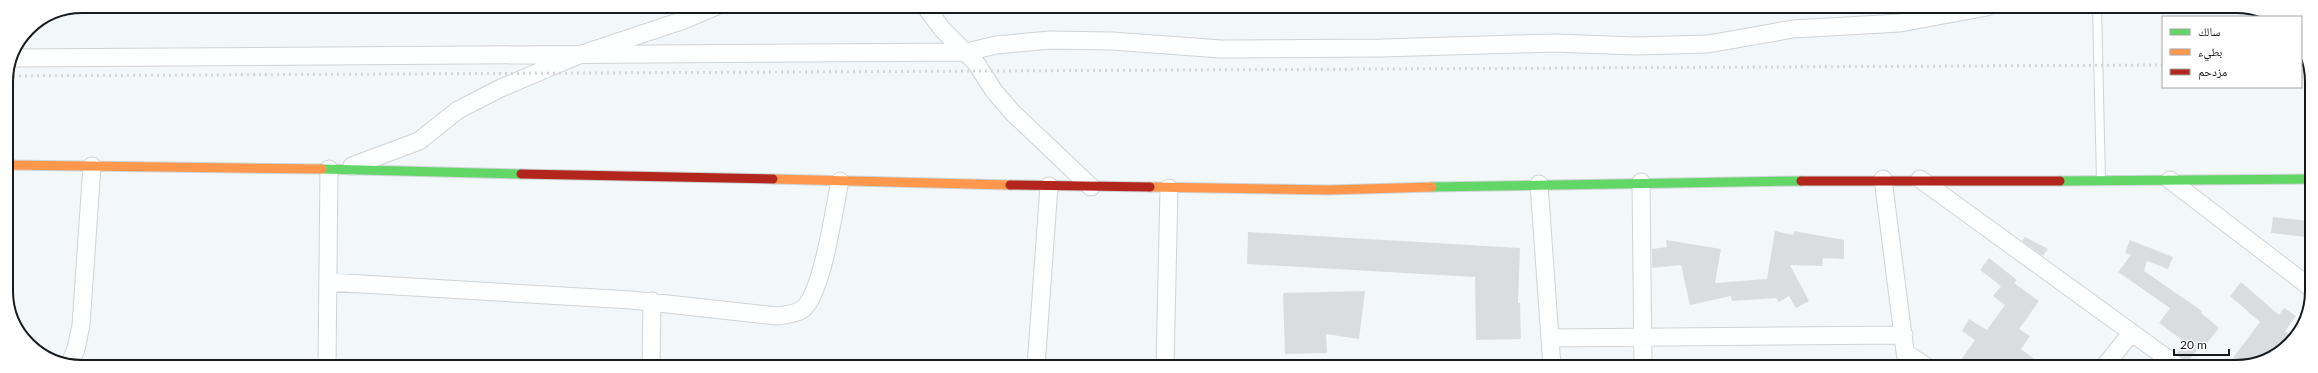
<svg xmlns="http://www.w3.org/2000/svg" width="2318" height="373" font-family="Lato,'Noto Naskh Arabic',sans-serif">
	<style>
		.building { fill: #d9dddf }
		.lines { fill: none; stroke-linecap: round; stroke-linejoin: round }
		.lane-casing { stroke: #cfd4d6; stroke-width: 10 }
		.street-casing { stroke: #cfd4d6; stroke-width: 19 }
		.fast-casing { stroke: #cfd4d6; stroke-width: 11 }
		.slow-casing { stroke: #cfd4d6; stroke-width: 11 }
		.jam-casing { stroke: #cfd4d6; stroke-width: 11 }
		.lane { stroke: #fdfefe; stroke-width: 8 }
		.street { stroke: #fdfefe; stroke-width: 17 }
		.fast { stroke: #63d668; stroke-width: 9 }
		.slow { stroke: #ff974d; stroke-width: 9 }
		.jam { stroke: #b3261e; stroke-width: 9 }
		.rail { stroke: #d3d5d6; stroke-width: 3; stroke-dasharray: 2 4; stroke-linecap: butt }
		.rim { fill: none; stroke: #181b1d; stroke-width: 2 }
	</style>
	<rect width="100%" height="100%" fill="#f2f8fa"/>
	<path class="building" d="M2273 217 2308 221 2306 237 2271 233Z
		M1775 231 1793 235 1794 231 1844 240V259L1823 258 1822 266 1790 265 1809 301 1796 308 1789 296 1779 302 1776 298 1732 301 1731 296 1690 305 1681 265 1652 268V249L1667 247 1666 240 1721 249 1715 283 1767 279Z
		M1248 232 1520 248 1518 303H1520L1521 339 1476 340 1475 277 1247 264Z
		M2025 237 2048 249 2043 256 2022 241Z
		M2130 240 2173 257 2168 269 2147 261 2144 271 2202 311 2201 313 2219 328 2204 347 2201 345 2188 362 2177 353 2185 342 2159 323 2170 308 2118 272 2131 255 2125 253Z
		M1989 258 2017 280 2014 283 2039 301 2019 329 2030 336 2021 349 2045 367H1956L1975 340 1962 331 1969 319 1987 330 2005 305 1993 296 2001 286 1980 270Z
		M2241 282 2279 315 2284 308 2296 316 2285 331 2292 337 2286 348 2236 367H2226L2260 322 2230 296Z
		M1365 291 1359 339 1326 334 1327 353 1285 354 1283 293Z"/>
	<g class="lines">
		<defs>
			<path id="lane" d="M2097 7 2101 180"/>
			<path id="street" d="M925 6 942 29 976 63 994 91 1013 113 1091 187
				M11 58 967 52 996 45 1050 40 1112 41 1221 49 1382 48 1554 43 1636 46 1708 44 1793 29 1900 23 1987 7
				M352 166 419 141 458 110 501 88 579 55 684 20 717 6
				M1883 179 1907 367
				M1920 179 2179 367
				M2170 180 2311 288
				M1641 182 1643 367
				M1539 184 1552 367
				M328 282 631 300 777 316C785 315 796 314 803 309 823 292 834 208 840 181
				M1550 338 1904 335
				M1907 354 1927 367
				M69 365 76 349 81 325 92 166
				M327 366 329 169
				M651 366 652 301
				M1036 367 1049 186
				M1165 367 1169 188
				M2104 367 2131 333"/>
			<path id="fast" d="M322 169 521 174
				M2060 181 2311 179
				M1432 187 1801 181"/>
			<path id="slow" d="M7 165 322 169
				M773 179 1010 185
				M1150 187 1329 190 1432 187"/>
			<path id="jam" d="M521 174 773 179
				M1801 181H2060
				M1010 185 1150 187"/>
		</defs>
		<use href="#lane" class="lane-casing"/>
		<use href="#street" class="street-casing"/>
		<use href="#fast" class="fast-casing"/>
		<use href="#slow" class="slow-casing"/>
		<use href="#jam" class="jam-casing"/>
		<use href="#lane" class="lane"/>
		<use href="#street" class="street"/>
		<use href="#fast" class="fast"/>
		<use href="#slow" class="slow"/>
		<use href="#jam" class="jam"/>
		<path class="rail" d="M2301 64H2309
			M7 76 2163 65"/>
	</g>
	<path d="M0 0H2318V373H0ZM82 13H2236A69 69 0 0 1 2305 82V291A69 69 0 0 1 2236 360H82A69 69 0 0 1 13 291V82A69 69 0 0 1 82 13Z" fill="#fff" fill-rule="evenodd"/>
	<path class="rim" d="M82 13H2236A69 69 0 0 1 2305 82V291A69 69 0 0 1 2236 360H82A69 69 0 0 1 13 291V82A69 69 0 0 1 82 13Z"/>
	<rect x="2162" y="16" width="140" height="72" fill="#ffffff" stroke="#a3a4a5"/>
	<rect x="2170" y="29" width="20" height="6" fill="#63d668" stroke="#a3a4a5"/>
	<text x="2198" y="36" font-size="12" fill="#181b1d">سالك</text>
	<rect x="2170" y="49" width="20" height="6" fill="#ff974d" stroke="#a3a4a5"/>
	<text x="2198" y="56" font-size="12" fill="#181b1d">بطيء</text>
	<rect x="2170" y="69" width="20" height="6" fill="#b3261e" stroke="#a3a4a5"/>
	<text x="2198" y="76" font-size="12" fill="#181b1d">مزدحم</text>
	<path d="M2174 349v6h55v-6" fill="none" stroke="#181b1d" stroke-width="2"/>
	<text x="2180" y="349" font-size="12" fill="#181b1d" stroke="#ffffff" stroke-width="3" paint-order="stroke">20 m</text>
</svg>
